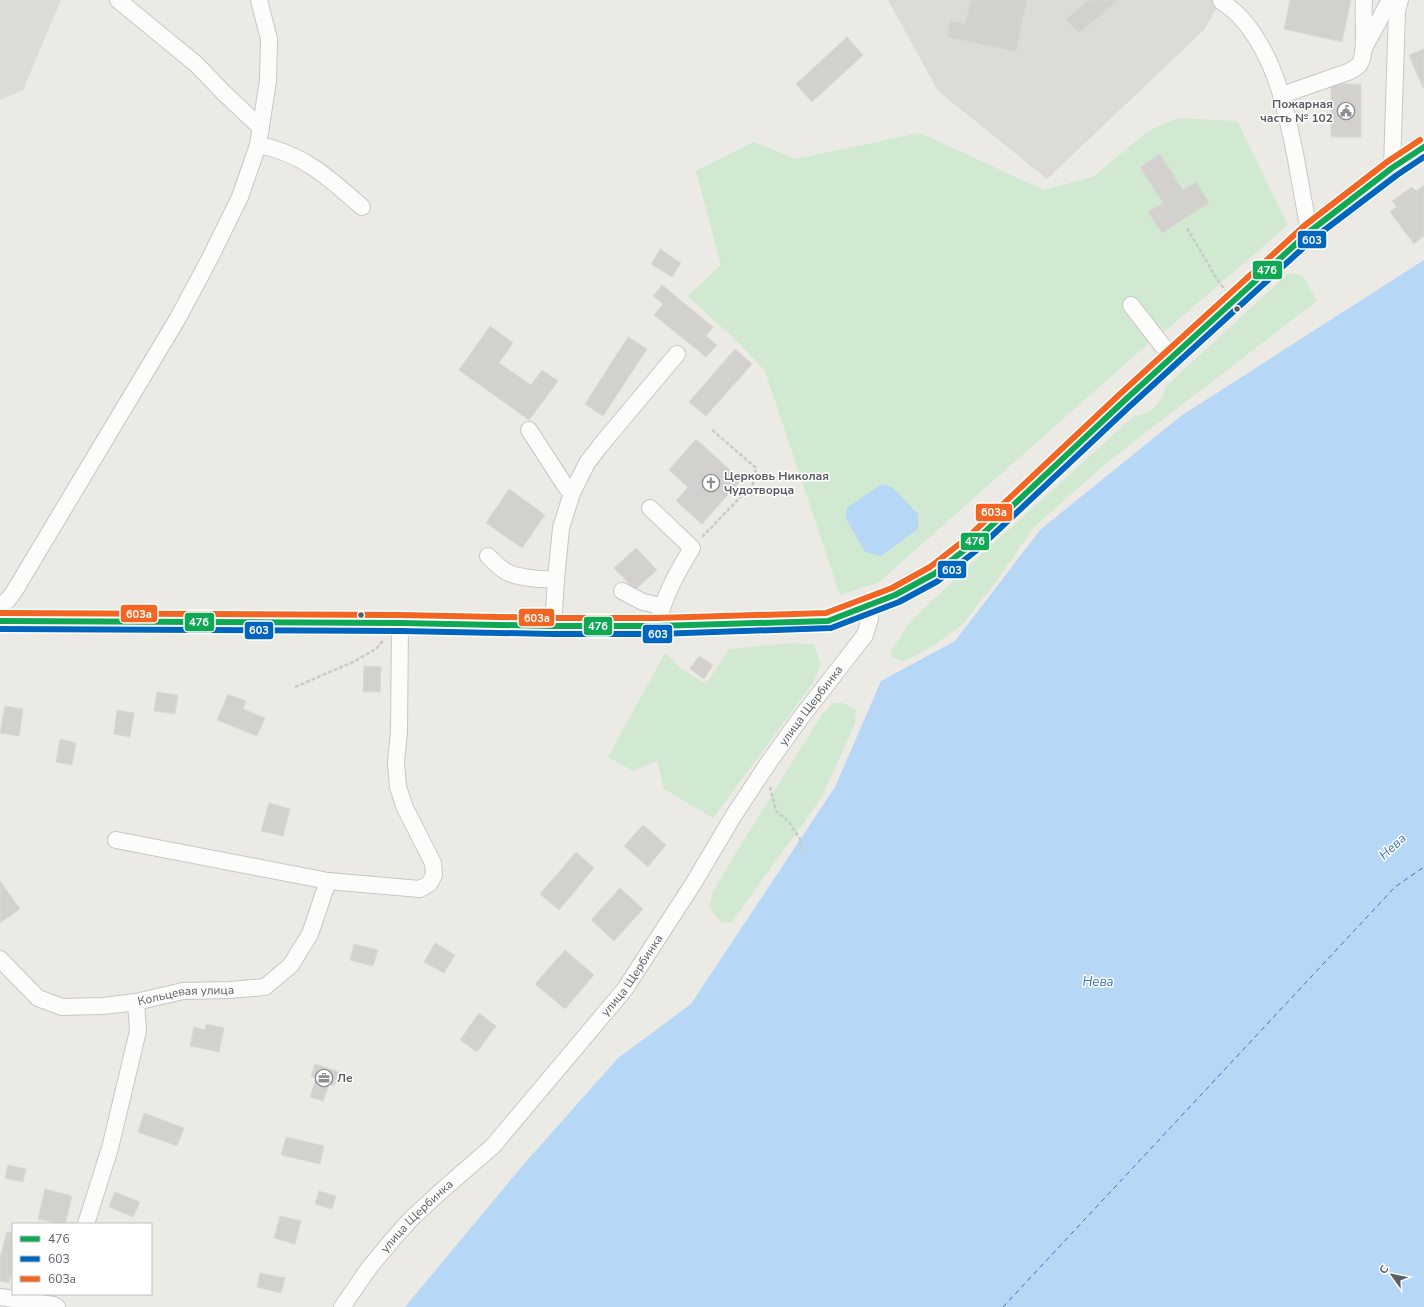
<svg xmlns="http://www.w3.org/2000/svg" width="1424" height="1307" font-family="'Nunito Sans',sans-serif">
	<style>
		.industrial { fill: #dcdbd6 }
		.green { fill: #d1e9d1 }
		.water { fill: #b7d7f7 }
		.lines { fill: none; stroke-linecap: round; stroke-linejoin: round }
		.ferry { stroke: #3a72c1; stroke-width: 1; stroke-dasharray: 5 4; stroke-linecap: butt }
		.building { fill: #d2d1ce; stroke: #dad9d4 }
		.minor-casing { stroke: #c7c7c6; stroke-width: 18 }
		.path { stroke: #c7ccc9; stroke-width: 2.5; stroke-dasharray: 4 2; stroke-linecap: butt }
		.minor { stroke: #fcfcfb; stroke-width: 16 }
		.bus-1-casing { stroke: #fff; stroke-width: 9 }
		.bus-2-casing { stroke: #fff; stroke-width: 9 }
		.bus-3-casing { stroke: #fff; stroke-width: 9 }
		.bus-1 { stroke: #10a855; stroke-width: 6 }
		.bus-2 { stroke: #0065bd; stroke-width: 6 }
		.bus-3 { stroke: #f26522; stroke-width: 6 }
		.bus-dot { fill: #5a5e64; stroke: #fff; stroke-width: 1.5 }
		.labels { text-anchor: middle; stroke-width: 3; stroke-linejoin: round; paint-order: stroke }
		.poi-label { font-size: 12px; font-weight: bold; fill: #5a5e64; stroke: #fff; text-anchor: start }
		.street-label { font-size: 12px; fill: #5a5e64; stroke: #fff }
		.water-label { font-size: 13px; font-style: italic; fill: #3a72c1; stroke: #fff }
		.line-badge { stroke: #fff; stroke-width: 1.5 }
		.badge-label { font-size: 11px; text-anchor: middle; font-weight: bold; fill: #fff }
	</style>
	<rect width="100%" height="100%" fill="#ebeae5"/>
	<path class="industrial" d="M0 0H61L23 90 0 100Z
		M888 0H1221L1204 30 1047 179 938 91Z"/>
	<path class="green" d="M1179 118 1237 121 1288 225 1171 326 1142 349 879 582 840 595 765 371 739 343 688 296 721 265 696 171 754 142 796 159 920 133 1044 190 1093 177 1148 131Z
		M1289 273 1303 276 1317 301 1110 460 1034 527 995 583 962 625 933 646 904 661 893 658 890 652 911 621 971 564 1134 416C1153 414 1161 403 1166 386Z
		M791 643 814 644 821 664 813 683 713 818 664 789 657 761 633 771 608 757 665 653 683 670 706 684 729 649Z
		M833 703H843L856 710 855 724 822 797 731 923 721 922 709 907 713 892 734 856 821 716Z"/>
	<path class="water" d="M1424 260V1307H405L523 1165 618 1058 691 1004 835 787 881 681 955 641 1041 529 1181 416Z
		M882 484 892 487 918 514V529L881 556 865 552 846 519 847 508Z"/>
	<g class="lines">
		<path class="ferry" d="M1003 1307 1395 887 1424 867"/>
	</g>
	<path class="building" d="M971 0H1027L1016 52 947 37 950 21 965 24Z
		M1089 0H1119L1079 33 1066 19Z
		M1290 0H1351L1342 42 1284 29Z
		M847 37 863 55 812 102 796 84Z
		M1424 49V88H1423L1409 55Z
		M1331 84H1361V137H1331Z
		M1160 154 1183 190 1196 182 1209 203 1162 233 1148 212 1163 203 1140 167Z
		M1424 185V236L1414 244 1390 212 1397 207 1392 201 1412 187 1416 191Z
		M660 249 681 263 672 277 651 264Z
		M662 285 713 327 706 336 717 345 706 357 654 315 663 304 653 296Z
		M490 326 513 343 499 363 531 385 542 370 558 381 529 420 459 370Z
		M628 337 647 349 603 416 585 404Z
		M735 349 752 364 706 416 689 402Z
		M696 439 741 480 702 524 676 501 688 487 669 470Z
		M509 489 545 515 522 548 486 523Z
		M636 548 657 570 635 590 614 568Z
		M699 656 713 665 704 679 690 669Z
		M364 666 381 667 380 692H363Z
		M157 692 178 695 175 714 154 711Z
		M228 694 246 701 243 709 265 718 257 736 217 720Z
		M5 706 23 709 19 736 0 733Z
		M117 710 134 713 130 737 114 734Z
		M60 739 76 743 72 765 56 762Z
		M269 803 290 809 283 836 261 831Z
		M643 825 666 845 648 867 624 846Z
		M576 852 594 868 559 910 540 894Z
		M0 881 20 909 0 923Z
		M620 888 643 909 614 941 591 920Z
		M435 943 455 955 444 973 424 962Z
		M354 944 378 950 373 966 350 960Z
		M565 950 594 975 565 1009 535 984Z
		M479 1013 496 1026 477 1052 460 1040Z
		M206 1024 224 1028 219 1052 190 1046 194 1027 205 1030Z
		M315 1064 339 1072 334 1086 329 1084 323 1101 310 1097 316 1078 311 1076Z
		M144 1113 184 1128 177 1146 138 1132Z
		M286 1137 324 1146 320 1164 281 1155Z
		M8 1165 26 1169 23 1182 5 1178Z
		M45 1189 72 1196 65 1224H60L38 1219Z
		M319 1191 336 1196 332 1209 315 1204Z
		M115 1192 140 1202 133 1217 109 1207Z
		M280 1216 301 1221 295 1244 274 1238Z
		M7 1232 13 1233V1267L9 1283 0 1281V1257Z
		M260 1273 285 1278 281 1293 257 1287Z"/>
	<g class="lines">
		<defs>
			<g id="minor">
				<path d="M118 0 196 64 225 94 261 128"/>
				<path d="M1221 1C1228 6 1236 12 1242 19 1276 58 1286 109 1296 159 1300 183 1305 207 1309 232"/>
				<path d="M1365 46 1390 0"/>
				<path d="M1282 95 1348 72C1352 70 1356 68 1359 65 1368 53 1362 16 1364 0"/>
				<path d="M258 145C303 153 329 178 362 207"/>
				<path d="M1392 168 1397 11 1400 0"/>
				<path d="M1131 305 1172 358"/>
				<path d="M529 430 566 487 572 493"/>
				<path d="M650 508 692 548C676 574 664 596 657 626"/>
				<path d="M488 556C493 561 499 567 505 571 516 578 543 580 556 579"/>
				<path d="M622 591 643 602 662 606"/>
				<path d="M0 606C10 600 15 590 21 580L178 318 210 258 240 197 258 145 268 81 269 39 259 0"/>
				<path d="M0 621 400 623 553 626H657L828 621 895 595 934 574 972 544 1125 400 1309 232 1392 168 1424 147"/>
				<path d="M553 626 556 579 561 528 572 493 587 463 600 446 677 354"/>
				<path d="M116 840 328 881 420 889 429 884 434 875 433 863 405 808 398 787 396 762 399 732 400 623"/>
				<path id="s1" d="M0 959 38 998 62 1007 103 1006 136 1002 183 991 230 990 265 987 291 965 310 934 328 881"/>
				<path d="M86 1224 110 1148 138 1031 136 1002"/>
				<path d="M0 1297 53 1305 57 1307"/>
				<path id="s2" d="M342 1307 369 1268 393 1239 411 1219 439 1193 493 1146 625 989 693 884 734 815 769 762 802 716 865 635 870 618 865 607"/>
			</g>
		</defs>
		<use href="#minor" class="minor-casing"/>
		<path class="path" d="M1187 228 1215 276 1225 290
			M702 537 753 484 756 468 711 429
			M295 687 353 662 376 649 384 639
			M770 787 776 811 789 822 800 839 803 852"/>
		<use href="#minor" class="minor"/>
		<defs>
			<path id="bus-1" d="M0 621 400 623 553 626H657L828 621 895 595 934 574 972 544 1125 400 1309 232 1392 168 1424 147"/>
			<path id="bus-2" d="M0 629 400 631 553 634H657L831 628 899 602 938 581 977 550 1130 406 1314 238 1397 175 1424 157"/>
			<path id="bus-3" d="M0 613 400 615 553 618H657L826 613 892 588 930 567 967 538 1120 394 1304 226 1387 162 1420 140"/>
		</defs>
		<use href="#bus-1" class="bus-1-casing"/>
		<use href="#bus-2" class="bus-2-casing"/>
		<use href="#bus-3" class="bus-3-casing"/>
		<use href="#bus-1" class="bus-1"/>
		<use href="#bus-2" class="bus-2"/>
		<use href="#bus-3" class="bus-3"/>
	</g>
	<defs>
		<symbol id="civic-ring" viewBox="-11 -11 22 22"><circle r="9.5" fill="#fff" stroke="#8d8f91" stroke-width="1.5"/><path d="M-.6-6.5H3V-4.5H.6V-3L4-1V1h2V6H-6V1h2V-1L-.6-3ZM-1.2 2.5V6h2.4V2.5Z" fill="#8d8f91"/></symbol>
		<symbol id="church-ring" viewBox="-11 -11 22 22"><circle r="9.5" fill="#fff" stroke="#8d8f91" stroke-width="1.5"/><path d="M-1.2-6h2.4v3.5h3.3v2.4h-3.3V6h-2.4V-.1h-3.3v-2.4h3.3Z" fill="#8d8f91"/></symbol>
		<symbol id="office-ring" viewBox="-11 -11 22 22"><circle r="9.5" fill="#fff" stroke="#8d8f91" stroke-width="1.5"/><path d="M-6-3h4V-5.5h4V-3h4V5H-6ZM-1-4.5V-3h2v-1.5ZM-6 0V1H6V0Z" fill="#8d8f91"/></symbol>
	</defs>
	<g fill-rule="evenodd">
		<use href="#civic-ring" x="1336" y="101" width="20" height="20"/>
		<use href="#church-ring" x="701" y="473" width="20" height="20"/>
		<use href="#office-ring" x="314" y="1068" width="20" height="20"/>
	</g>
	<g class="bus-dot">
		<circle cx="1237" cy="309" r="3.5"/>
		<circle cx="361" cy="615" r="3.5"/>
	</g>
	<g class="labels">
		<g class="poi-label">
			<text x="1333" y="108" text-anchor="end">Пожарная<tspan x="1333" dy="14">часть № 102</tspan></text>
			<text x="724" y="480">Церковь Николая<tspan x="724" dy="14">Чудотворца</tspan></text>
			<text x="337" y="1082">Ле</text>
		</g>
		<g class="street-label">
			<text dy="4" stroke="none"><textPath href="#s2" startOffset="766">улица Щербинка</textPath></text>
			<text dy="4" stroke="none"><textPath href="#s2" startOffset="442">улица Щербинка</textPath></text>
			<text dy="4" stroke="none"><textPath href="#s1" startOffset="205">Кольцевая улица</textPath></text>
			<text dy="4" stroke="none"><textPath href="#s2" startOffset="118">улица Щербинка</textPath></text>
		</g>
		<g class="water-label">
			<text transform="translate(1392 846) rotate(-43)" y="5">Нева</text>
			<text x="1098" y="986">Нева</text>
		</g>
	</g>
	<g class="line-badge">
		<rect x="1297" y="230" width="30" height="19" rx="4" fill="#0065bd"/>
		<rect x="1252" y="260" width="31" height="20" rx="4" fill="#10a855"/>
		<rect x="975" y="503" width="38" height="19" rx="4" fill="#f26522"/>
		<rect x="960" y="532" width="30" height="19" rx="4" fill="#10a855"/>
		<rect x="937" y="560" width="30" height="19" rx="4" fill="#0065bd"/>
		<rect x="120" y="604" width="38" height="19" rx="4" fill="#f26522"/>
		<rect x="518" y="608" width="37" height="19" rx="4" fill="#f26522"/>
		<rect x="184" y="612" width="31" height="20" rx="4" fill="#10a855"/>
		<rect x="583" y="616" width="30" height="20" rx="4" fill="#10a855"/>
		<rect x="244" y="621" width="30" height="19" rx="4" fill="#0065bd"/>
		<rect x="642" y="624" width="31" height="20" rx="4" fill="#0065bd"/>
	</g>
	<g class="badge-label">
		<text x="1312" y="244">603</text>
		<text x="1267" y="274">476</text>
		<text x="994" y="516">603а</text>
		<text x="975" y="545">476</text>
		<text x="952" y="574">603</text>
		<text x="139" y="618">603а</text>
		<text x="537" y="622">603а</text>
		<text x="199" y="626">476</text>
		<text x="598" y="630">476</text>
		<text x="259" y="634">603</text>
		<text x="658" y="638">603</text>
	</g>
	<rect x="12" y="1223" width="140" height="72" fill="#ffffff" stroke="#bdbfc1"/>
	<rect x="20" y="1236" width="20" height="6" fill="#10a855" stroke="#bdbfc1"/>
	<text x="48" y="1243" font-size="12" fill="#5a5e64">476</text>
	<rect x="20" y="1256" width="20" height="6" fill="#0065bd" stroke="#bdbfc1"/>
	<text x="48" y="1263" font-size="12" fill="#5a5e64">603</text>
	<rect x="20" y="1276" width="20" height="6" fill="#f26522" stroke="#bdbfc1"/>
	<text x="48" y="1283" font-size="12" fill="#5a5e64">603а</text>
	<g transform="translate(1392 1275) rotate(303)" stroke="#ffffff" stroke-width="3" paint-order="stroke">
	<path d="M0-3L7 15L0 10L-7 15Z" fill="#5a5e64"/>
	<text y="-6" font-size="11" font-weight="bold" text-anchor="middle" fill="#5a5e64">С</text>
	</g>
</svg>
